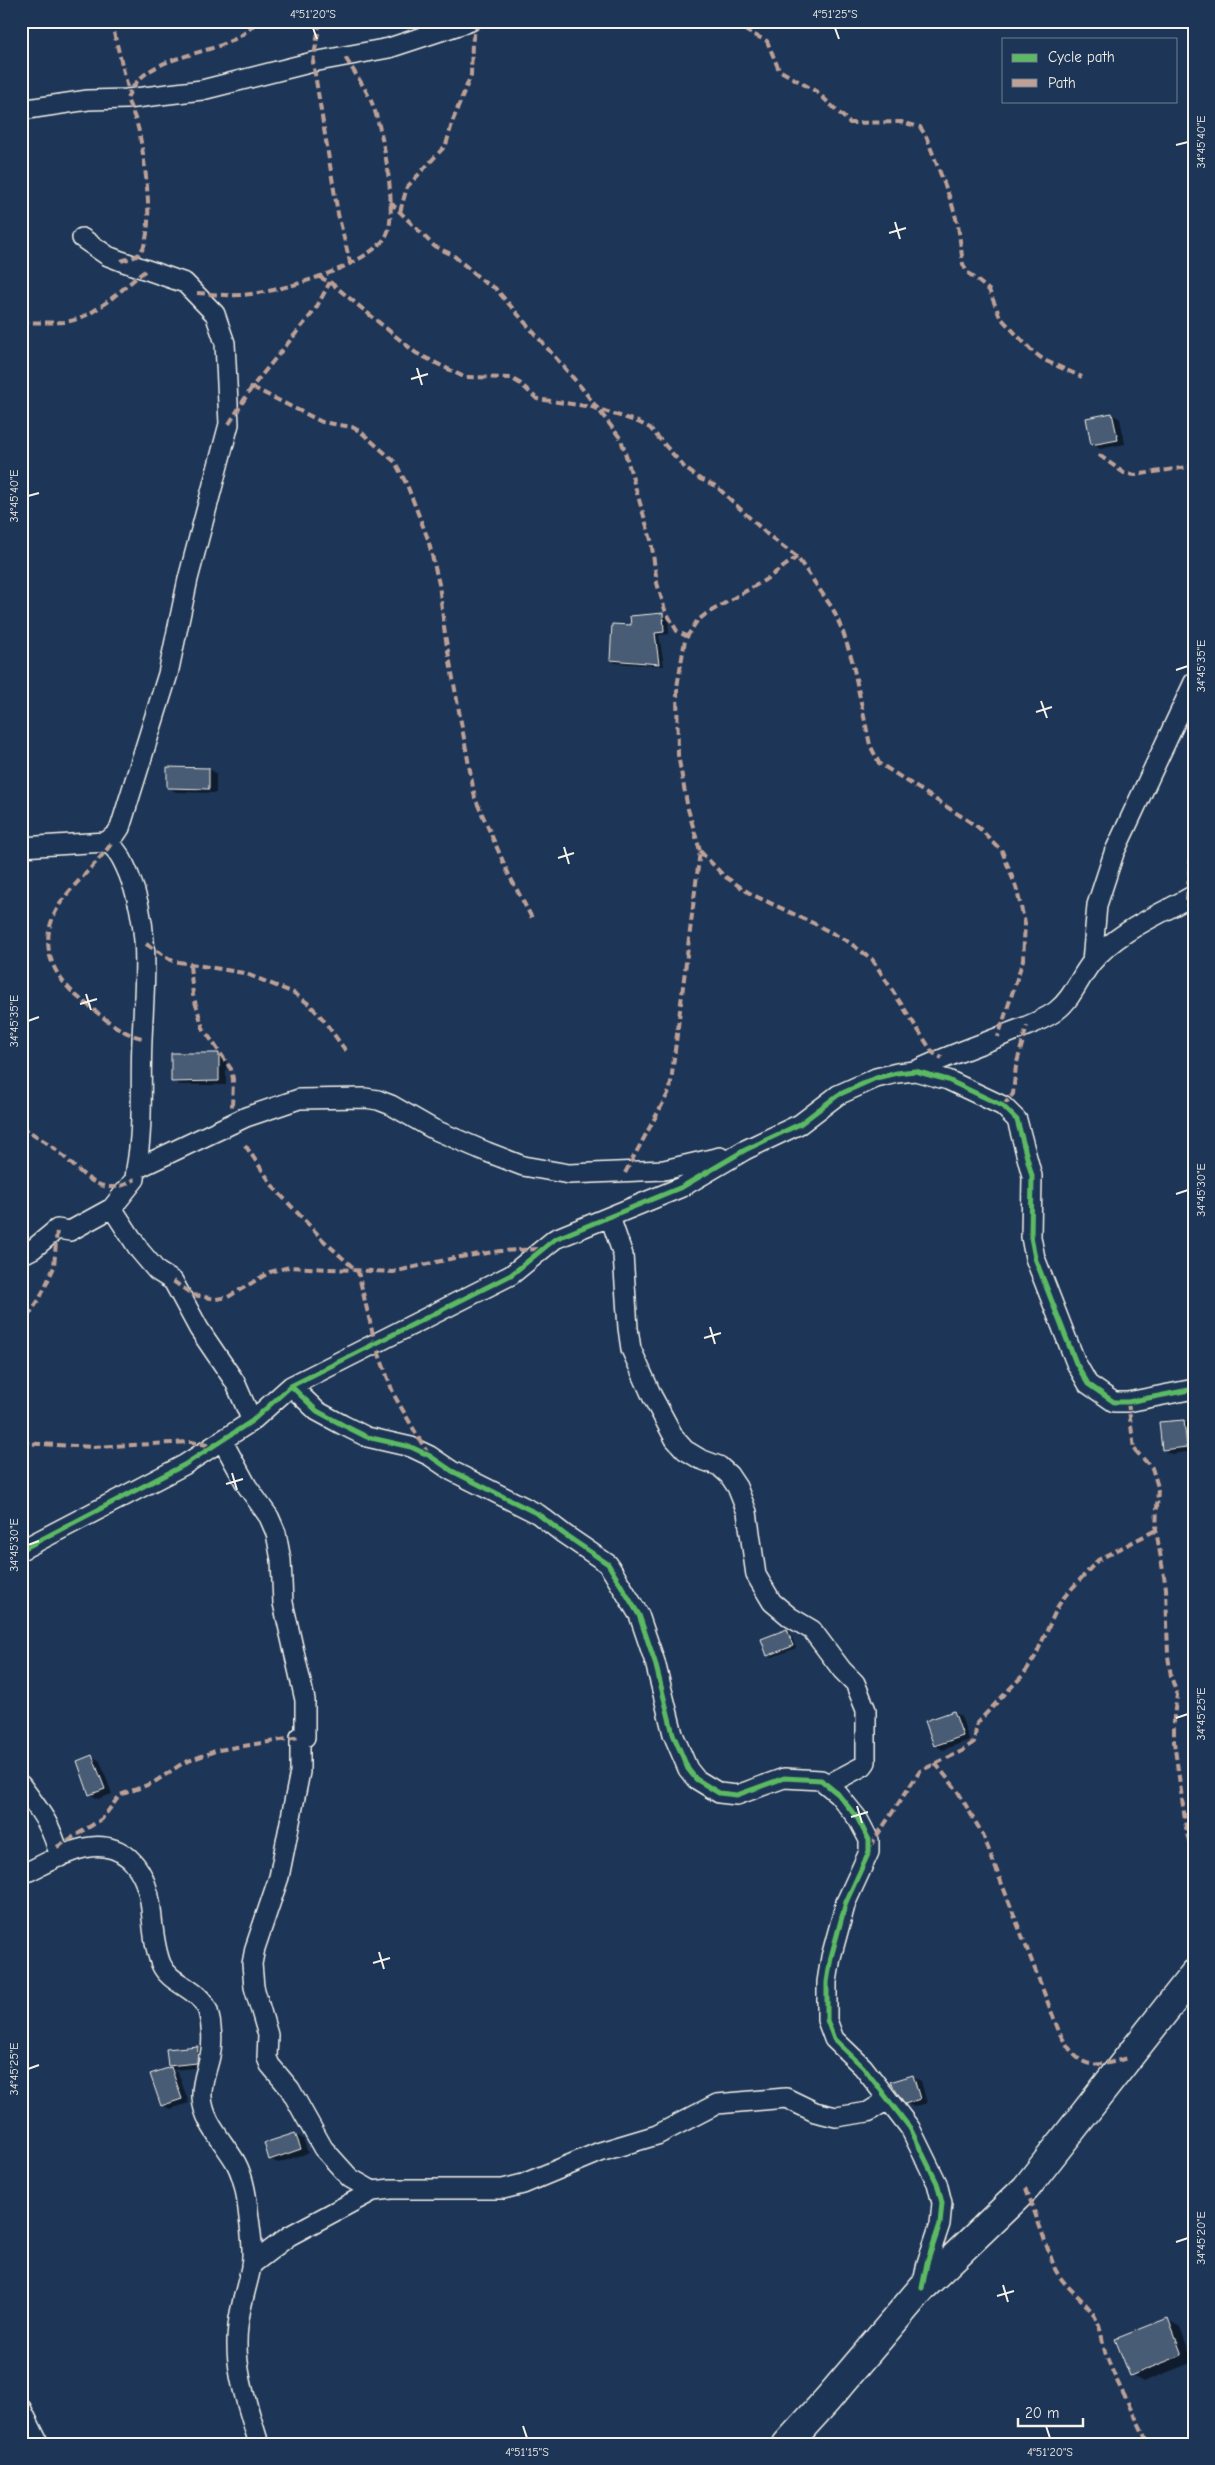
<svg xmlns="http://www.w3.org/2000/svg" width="1215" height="2465" font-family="'Comic Neue',sans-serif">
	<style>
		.shadow { fill: #0007 }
		.building { fill: #485b74; stroke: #f4f1e8 }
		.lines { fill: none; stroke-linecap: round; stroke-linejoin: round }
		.street-casing { stroke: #f4f1e8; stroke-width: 22 }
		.highway-casing { stroke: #f4f1e8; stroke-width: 31 }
		.street { stroke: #1d3557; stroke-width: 19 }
		.highway { stroke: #1d3557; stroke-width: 28 }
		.quiet { stroke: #bda197; stroke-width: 4; stroke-dasharray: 8 4; stroke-linecap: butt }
		.cycleway-casing { stroke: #1d3557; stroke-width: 8 }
		.cycleway { stroke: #5cba63; stroke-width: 5 }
		.ticks { fill: none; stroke: #f4f1e8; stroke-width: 2 }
		.neatline { fill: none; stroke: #f4f1e8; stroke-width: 2 }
		.ticks-label { font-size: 12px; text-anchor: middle; fill: #f4f1e8 }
	</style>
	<rect width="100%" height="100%" fill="#1d3557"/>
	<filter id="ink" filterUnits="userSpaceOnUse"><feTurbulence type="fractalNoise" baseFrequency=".02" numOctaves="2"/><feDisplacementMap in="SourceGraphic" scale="10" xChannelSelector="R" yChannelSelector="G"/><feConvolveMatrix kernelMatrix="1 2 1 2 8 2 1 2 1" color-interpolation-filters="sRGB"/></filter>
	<g filter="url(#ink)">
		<path class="shadow" d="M1112 414 1120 419 1125 444 1100 449 1092 444Z
			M662 614 668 618 669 634 659 635 664 666 616 663 611 660 632 626Z
			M209 769 216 773V793L176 792 168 787Z
			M218 1054 226 1058V1085H180L173 1081Z
			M1183 1421 1191 1425 1194 1451 1171 1454 1163 1450Z
			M787 1630 790 1632 796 1648 772 1657 768 1655Z
			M954 1712 961 1716 969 1740 943 1750 935 1745Z
			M92 1756 100 1761 112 1794 98 1799 90 1794Z
			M197 2047 205 2051 204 2067 173 2070 178 2073 189 2103 170 2109 162 2105 152 2075 173 2067 169 2065Z
			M913 2077 921 2081 927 2103 914 2107 906 2103Z
			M295 2134 303 2139 308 2153 278 2163 270 2159Z
			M1168 2320 1180 2327 1193 2362 1143 2382 1131 2375Z"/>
		<path class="building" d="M1112 413 1118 440 1091 445 1086 418Z
			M663 613 664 632 655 633 659 664 610 660 612 624 631 625 630 616Z
			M167 767 209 768V789L167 788Z
			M171 1053H219V1081L171 1082Z
			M1184 1420 1187 1447 1162 1450 1159 1422Z
			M787 1629 793 1646 767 1656 761 1639Z
			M954 1711 963 1736 934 1746 925 1721Z
			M92 1755 105 1789 89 1795 77 1761Z
			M198 2046 197 2063 168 2066 166 2049Z
			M171 2067 182 2099 161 2106 150 2074Z
			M913 2075 920 2099 905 2104 890 2082Z
			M295 2133 301 2149 269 2160 264 2143Z
			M1168 2318 1182 2355 1130 2376 1115 2339Z"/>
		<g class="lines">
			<defs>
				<path id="street" d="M21 110 88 100 127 99 202 90 313 62 389 48 471 21
					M82 238 108 256 121 261 185 283 215 314 225 343 229 424 188 579 168 674 120 828 116 834 106 842
					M21 847 106 842C118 848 124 863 129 875 152 930 144 983 142 1040 140 1083 144 1126 136 1169
					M1092 962 1097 905 1114 853 1194 682
					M915 1071C944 1057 974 1047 1004 1035 1021 1028 1041 1022 1056 1011 1073 998 1079 978 1092 962 1119 930 1159 915 1194 895
					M112 1208 140 1251 157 1271 173 1281 199 1329 235 1382 252 1421
					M610 1217 623 1255 628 1328 631 1349 652 1396 675 1439 685 1450 700 1459 719 1466 729 1475 737 1487 747 1512 756 1575 772 1602 790 1617 812 1630 842 1670 855 1683 866 1710V1762L863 1766 829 1784 821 1780
					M21 1255 33 1249 57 1229 70 1231 112 1208 135 1179 136 1169 246 1117 299 1099 365 1098 378 1100 391 1105 433 1129 487 1152 523 1166 569 1174 664 1170 720 1157
					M291 1386 317 1411 343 1425 367 1437 411 1447 430 1456 452 1471 538 1514 564 1534 608 1564 639 1615 655 1662 673 1734 688 1769 696 1779 719 1793 737 1795 784 1778 821 1780 838 1794 858 1819 869 1840V1852L846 1902 831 1957 827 1982V2020L834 2039 863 2067 910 2128 937 2183 942 2203 940 2224 927 2263 922 2288
					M222 1440 247 1486 269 1517 276 1533 281 1560 283 1603 305 1700V1737H300V1772L279 1877 255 1948 252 1964 254 1987 268 2035 267 2058 270 2065 290 2089 323 2148 350 2178 373 2191
					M21 1550 184 1465 252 1421 291 1386 511 1275 555 1239 682 1187 745 1150 800 1124 838 1095 876 1078 897 1073 915 1071 948 1080 1003 1106 1017 1120 1032 1176 1031 1237 1035 1258 1076 1363 1088 1384 1114 1402H1128L1194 1389
					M21 1785C42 1814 50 1822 60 1857
					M21 1875C54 1860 96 1830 129 1858 141 1869 147 1884 150 1901 153 1922 153 1944 161 1964 170 1985 200 1988 208 2011 212 2025 213 2043 210 2056 207 2070 201 2083 202 2097 203 2122 224 2142 236 2163 245 2180 247 2200 249 2218 251 2234 254 2251 251 2267 247 2287 240 2306 238 2326 233 2368 247 2404 259 2444
					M251 2265 289 2236 373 2191 391 2189H503L523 2184 600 2152 657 2135 717 2104 786 2098 815 2112 836 2117 868 2112 887 2100
					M21 2408 39 2444"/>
				<path id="highway" d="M787 2444 827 2400 922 2288 1026 2188 1194 1974"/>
			</defs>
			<use href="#street" class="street-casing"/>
			<use href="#highway" class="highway-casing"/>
			<use href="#street" class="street"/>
			<use href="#highway" class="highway"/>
			<path class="quiet" d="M111 21 129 92
				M320 21 313 62 338 214 350 262
				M735 21 748 32 767 41 779 70 817 92 850 123 901 122 920 127 926 136 951 201 958 225 963 264 967 272 989 290 1000 317 1031 350 1044 360 1082 377
				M390 202 434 246 453 255 484 282 495 288 581 387 621 439 651 540 657 583 665 610 677 631 686 636
				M400 212 407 187 446 145 453 120 471 75 472 42 478 21
				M121 261C126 259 135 258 139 254 157 237 144 155 139 132 137 121 131 109 127 99 146 46 225 62 257 21
				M319 277 330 282 416 353 464 377 511 378 521 384 537 399 592 407 638 422 650 428 685 468 700 479 716 486 768 535 797 557 833 609 843 632 852 660 870 745 879 763 978 827 1002 851 1016 887 1025 923 1023 960 998 1037
				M197 293C212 294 228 296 243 295 279 292 363 268 385 238 400 216 382 127 372 103 365 87 354 72 345 57
				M21 323C35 322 50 323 64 322 94 319 122 288 145 271
				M252 387 322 422 352 427 361 432 395 462 407 485 428 539 439 584 445 635 475 798 509 875 532 918
				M229 424 252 387 315 310 330 282
				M1099 455 1124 473 1135 475 1194 466
				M1194 820 1187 899 1194 970
				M111 844C98 862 82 876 68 893 35 933 45 972 84 1002 102 1016 119 1033 142 1038
				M700 851 724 876 751 894 815 924 847 941 872 959 933 1053 942 1058
				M146 944 173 961 244 973 294 993 309 1004 322 1018 346 1051
				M190 965 193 995 203 1028 231 1069 233 1079 232 1108
				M1003 1106 1013 1094 1016 1066 1027 1026
				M21 1126C32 1134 44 1140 54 1148 79 1168 100 1203 135 1179
				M245 1145 275 1189 324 1241 358 1272 375 1343 394 1395 428 1454
				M625 1173 670 1090 700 851 688 809 678 755 677 687 685 640 697 621 706 614 765 580 797 557
				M173 1281 193 1295 216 1299 228 1297 270 1272 289 1267 393 1272 454 1258 500 1251 540 1249
				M21 1327 40 1298 54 1267 57 1229
				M1128 1402 1134 1449 1152 1468 1158 1487 1156 1530 1166 1588 1168 1656 1171 1676 1177 1695 1174 1716V1742L1187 1834 1194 1855
				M21 1443 93 1447 191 1442 213 1446
				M935 1763 957 1790 983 1835 1060 2034C1080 2069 1090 2069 1127 2058
				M870 1846 920 1771 962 1751 974 1742 977 1723 1024 1674 1035 1657 1058 1606 1065 1596 1098 1560 1156 1530
				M57 1847 102 1819 120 1795 153 1783 183 1763 218 1750 300 1737
				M1026 2188 1055 2269C1066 2290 1086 2299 1096 2319 1103 2332 1102 2347 1108 2360 1119 2389 1136 2415 1148 2444"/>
			<defs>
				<path id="cycleway" d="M291 1386 317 1411 343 1425 367 1437 411 1447 430 1456 452 1471 538 1514 564 1534 608 1564 639 1615 655 1662 673 1734 688 1769 696 1779 719 1793 737 1795 784 1778 821 1780 838 1794 858 1819 869 1840V1852L846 1902 831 1957 827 1982V2020L834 2039 863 2067 910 2128 937 2183 942 2203 940 2224 927 2263 922 2288
					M21 1550 184 1465 252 1421 291 1386 511 1275 555 1239 682 1187 745 1150 800 1124 838 1095 876 1078 897 1073 915 1071 948 1080 1003 1106 1017 1120 1032 1176 1031 1237 1035 1258 1076 1363 1088 1384 1114 1402H1128L1194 1389"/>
			</defs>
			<use href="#cycleway" class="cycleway-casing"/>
			<use href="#cycleway" class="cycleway"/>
		</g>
	</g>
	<path class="ticks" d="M313 28 317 39M835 28 839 39M1176 145 1188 142M895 222 900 239M889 233 906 228M417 368 422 385M411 379 428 374M28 496 39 493M1176 670 1188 666M1041 701 1047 718M1036 712 1052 707M564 847 569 864M558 858 574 853M86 994 91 1010M80 1004 97 999M28 1021 39 1017M1176 1194 1188 1190M710 1327 715 1344M704 1338 721 1333M232 1473 237 1490M226 1484 243 1479M28 1545 39 1541M1176 1718 1188 1714M857 1806 862 1823M851 1817 868 1812M379 1952 384 1969M373 1963 390 1958M28 2069 39 2065M1176 2242 1188 2238M1003 2285 1008 2302M997 2296 1014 2291M523 2426 527 2438M1046 2426 1050 2438"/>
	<rect width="1215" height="2465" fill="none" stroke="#1d3557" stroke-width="55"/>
	<rect x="1002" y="38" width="175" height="65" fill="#1d3557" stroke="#738091"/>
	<rect x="1012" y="54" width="25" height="8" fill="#5cba63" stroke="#738091"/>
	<text x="1048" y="62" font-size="15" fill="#f4f1e8">Cycle path</text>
	<rect x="1012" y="79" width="25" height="8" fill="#bda197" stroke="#738091"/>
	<text x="1048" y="88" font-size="15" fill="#f4f1e8">Path</text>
	<path d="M1018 2418v8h65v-8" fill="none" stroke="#f4f1e8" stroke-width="2.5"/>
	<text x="1025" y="2418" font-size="15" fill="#f4f1e8" stroke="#1d3557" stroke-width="4" paint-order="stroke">20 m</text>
	<rect x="28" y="28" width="1160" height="2410" class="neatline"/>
	<g class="ticks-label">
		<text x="313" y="18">4°51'20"S</text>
		<text x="835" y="18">4°51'25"S</text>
		<text transform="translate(1201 142) rotate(-90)" y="4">34°45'40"E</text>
		<text transform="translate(14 496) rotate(-90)" y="4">34°45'40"E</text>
		<text transform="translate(1201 666) rotate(-90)" y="4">34°45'35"E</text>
		<text transform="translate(14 1021) rotate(-90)" y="4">34°45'35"E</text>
		<text transform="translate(1201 1190) rotate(-90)" y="4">34°45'30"E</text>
		<text transform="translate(14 1545) rotate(-90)" y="4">34°45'30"E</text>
		<text transform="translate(1201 1714) rotate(-90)" y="4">34°45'25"E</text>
		<text transform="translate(14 2069) rotate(-90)" y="4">34°45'25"E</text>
		<text transform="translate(1201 2238) rotate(-90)" y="4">34°45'20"E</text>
		<text x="527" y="2456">4°51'15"S</text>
		<text x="1050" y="2456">4°51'20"S</text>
	</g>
</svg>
